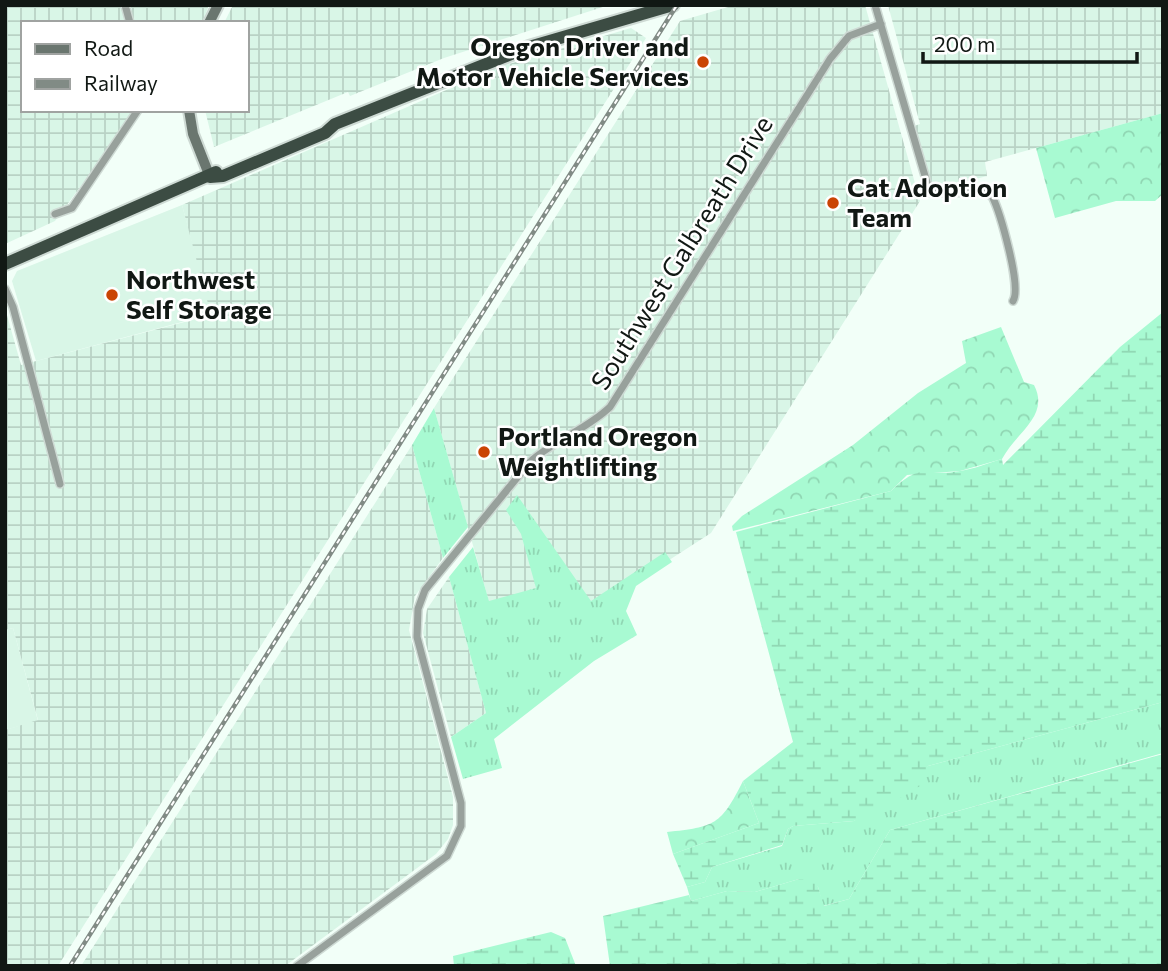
<svg xmlns="http://www.w3.org/2000/svg" width="1168" height="971" font-family="Commissioner,sans-serif">
	<style>
		.built { fill: #d9f6e7 }
		.industrial { fill: url(#industrial-grid) }
		.grass { fill: url(#grass-tufts) }
		.forest { fill: url(#forest-crowns) }
		.wetland { fill: url(#wetland-marsh) }
		.lines { fill: none; stroke-linecap: round; stroke-linejoin: round }
		.minor-casing { stroke: #cedad4; stroke-width: 10 }
		.secondary-casing { stroke: #cedad4; stroke-width: 14 }
		.trunk-casing { stroke: #cedad4; stroke-width: 16 }
		.minor { stroke: #98a19c; stroke-width: 7 }
		.secondary { stroke: #6a766f; stroke-width: 10 }
		.trunk { stroke: #3c4c43; stroke-width: 12 }
		.rail-casing { stroke: #818b85; stroke-width: 4.5 }
		.rail { stroke: #fff; stroke-width: 2; stroke-dasharray: 5; stroke-linecap: butt }
		.poi-dot { fill: #ca4404; stroke: #fff; stroke-width: 2.5 }
		.labels { text-anchor: middle; stroke-width: 5; stroke-linejoin: round; paint-order: stroke }
		.poi-label { font-size: 26px; font-weight: bold; fill: #111814; stroke: #fff; text-anchor: start }
		.street-label { font-size: 26px; fill: #111814; stroke: #fff }
	</style>
	<defs>
		<pattern id="industrial-grid" width="8" height="8" patternUnits="userSpaceOnUse" patternTransform="scale(1.75)"><rect width="8" height="8" fill="#d9f6e7"/><path d="M0 4h8M4 0v8" fill="none" stroke="#b9d2c5"/></pattern>
		<pattern id="grass-tufts" width="24" height="20" patternUnits="userSpaceOnUse" patternTransform="scale(1.75)"><rect width="24" height="20" fill="#a8fad2"/><path d="M3 7l-1-3M5 7V3M7 7l1-3M15 17l-1-3M17 17v-4M19 17l1-3" fill="none" stroke="#90d6b3"/></pattern>
		<pattern id="forest-crowns" width="20" height="18" patternUnits="userSpaceOnUse" patternTransform="scale(1.75)"><rect width="20" height="18" fill="#a8fad2"/><path d="M2 6a3 3 0 1 1 6 0M12 15a3 3 0 1 1 6 0" fill="none" stroke="#90d6b3"/></pattern>
		<pattern id="wetland-marsh" width="20" height="14" patternUnits="userSpaceOnUse" patternTransform="scale(1.75)"><rect width="20" height="14" fill="#a8fad2"/><path d="M1 5h8M5 5V1M11 12h8M15 12V8" fill="none" stroke="#90d6b3"/></pattern>
	</defs>
	<rect width="100%" height="100%" fill="#f2fff8"/>
	<path class="built" d="M182 205 212 314 36 361 12 281 17 271Z
		M13 628 38 721 5 730V630Z"/>
	<path class="industrial" d="M5 5H209L202 23H23V110H137L55 221 5 244Z
		M233 5H609L444 58 350 96 348 92 214 147 205 110H247V23H224Z
		M735 5H865L920 201 711 533 507 665 434 408 680 21Z
		M888 5H1163V113L985 162 987 176 926 192 908 128 920 124Z
		M631 28 646 38 58 966H5V730L38 720 13 628 5 630V308L21 365 211 315 182 205 499 67Z
		M412 445 443 558 415 596 409 630 453 797V825L448 839 436 854 285 966H81Z
		M449 577 486 713 451 737 423 633 427 609Z"/>
	<path class="grass" d="M434 408 468 527 443 558 412 445Z
		M517 495 591 601 665 552 672 562 636 586 626 611 637 635 594 661 494 739 502 768 463 779 451 737 486 713 449 577 473 547 489 601 536 588 521 534 506 510Z
		M1163 702V753L890 830 849 899 823 906 818 887 799 879 755 892 727 891 691 901 687 887 705 882 712 867 782 846 788 829 793 826 854 821 928 766Z"/>
	<path class="forest" d="M1163 113V194L1155 201H1116L1055 218 1036 148Z
		M1001 327 1024 382 1034 385C1050 416 1017 431 1002 459L960 471 907 475 891 491 733 531 732 526 742 516 853 445 918 393 966 363 962 341Z
		M743 781 759 823 673 854 667 832C715 827 721 825 743 781Z"/>
	<path class="wetland" d="M1163 312V702L928 766 920 786 880 810 854 821 793 826 788 829 782 845 712 867 705 882 687 887 673 854 759 823 743 781 793 742 736 532 891 491C923 460 924 478 960 471 974 469 988 463 1002 459L1003 465 1120 347Z
		M1163 754V966H610L603 916 689 895 691 901 727 891 755 892 799 879H811L818 887 824 906 849 899 890 830Z
		M551 932 565 938 576 966H454L453 956Z"/>
	<g class="lines">
		<defs>
			<path id="minor" d="M125 5 130 23
				M875 5 930 193 983 192 992 196C1000 212 1022 287 1013 301
				M55 214 72 208 138 110
				M5 289 13 307 60 484
				M297 966 447 856 461 826V803L417 637 418 609 425 590 530 462C554 440 586 430 610 407L830 59 849 36 881 24"/>
			<path id="secondary" d="M209 23 218 5
				M189 110 193 134 210 177"/>
			<path id="trunk" d="M210 177 223 176 325 133 335 124 529 47 673 5
				M5 264 216 172"/>
		</defs>
		<use href="#minor" class="minor-casing"/>
		<use href="#secondary" class="secondary-casing"/>
		<use href="#trunk" class="trunk-casing"/>
		<use href="#minor" class="minor"/>
		<use href="#secondary" class="secondary"/>
		<use href="#trunk" class="trunk"/>
		<defs>
			<path id="rail" d="M70 966 677 5"/>
		</defs>
		<use href="#rail" class="rail-casing"/>
		<use href="#rail" class="rail"/>
	</g>
	<g class="poi-dot">
		<circle cx="703" cy="62" r="7"/>
		<circle cx="833" cy="203" r="7"/>
		<circle cx="112" cy="295" r="7"/>
		<circle cx="484" cy="452" r="7"/>
	</g>
	<g class="labels">
		<g class="poi-label">
			<text x="689" y="56" text-anchor="end">Oregon Driver and<tspan x="689" dy="30">Motor Vehicle Services</tspan></text>
			<text x="847" y="197">Cat Adoption<tspan x="847" dy="30">Team</tspan></text>
			<text x="126" y="289">Northwest<tspan x="126" dy="30">Self Storage</tspan></text>
			<text x="498" y="446">Portland Oregon<tspan x="498" dy="30">Weightlifting</tspan></text>
		</g>
		<g class="street-label">
			<text transform="translate(682 253) rotate(-58)" y="9">Southwest Galbreath Drive</text>
		</g>
	</g>
	<rect width="1168" height="971" fill="none" stroke="#111814" stroke-width="14"/>
	<rect x="21" y="21" width="228" height="91" fill="#ffffff" stroke="#a0a3a1" stroke-width="2"/>
	<rect x="35" y="44" width="35" height="10" fill="#6a766f" stroke="#a0a3a1" stroke-width="2"/>
	<text x="84" y="56" font-size="21" fill="#111814">Road</text>
	<rect x="35" y="79" width="35" height="10" fill="#818b85" stroke="#a0a3a1" stroke-width="2"/>
	<text x="84" y="91" font-size="21" fill="#111814">Railway</text>
	<path d="M923 52v10h214v-10" fill="none" stroke="#111814" stroke-width="3.5"/>
	<text x="934" y="52" font-size="21" fill="#111814" stroke="#ffffff" stroke-width="5" paint-order="stroke">200 m</text>
</svg>
